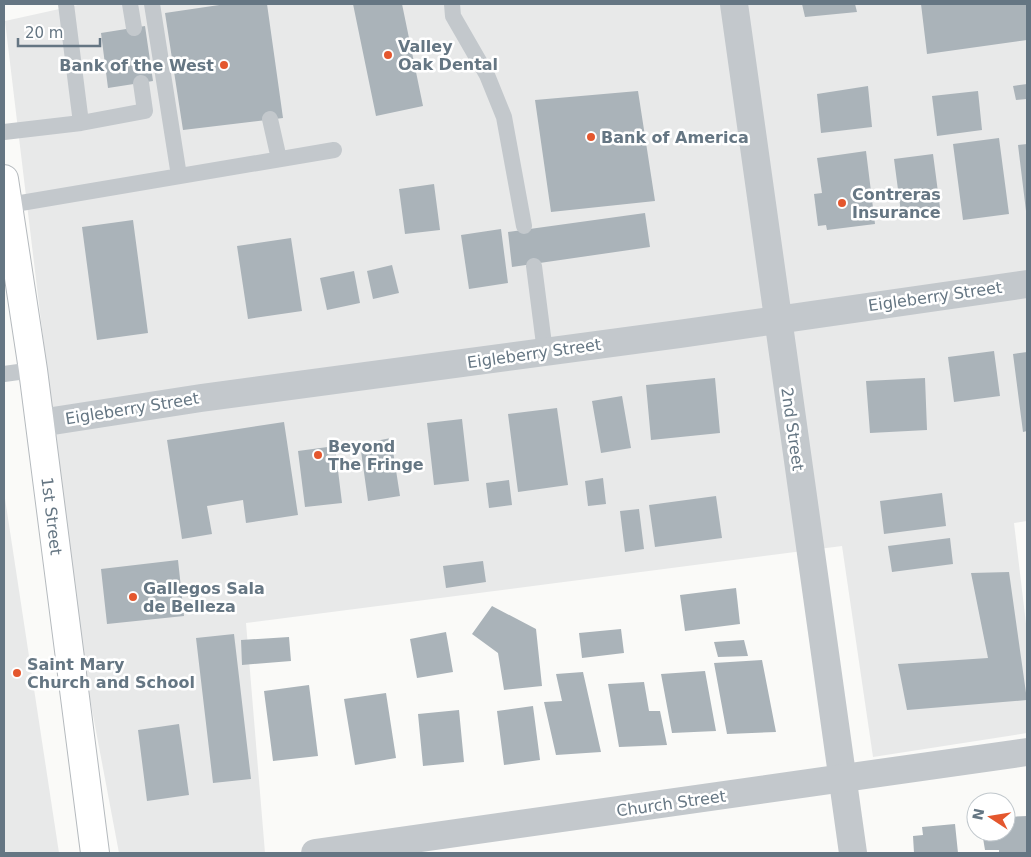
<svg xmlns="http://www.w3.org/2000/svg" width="1031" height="857" font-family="'DejaVu Sans',sans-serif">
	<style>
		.built { fill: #e8e9e9 }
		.building { fill: #aab3b9 }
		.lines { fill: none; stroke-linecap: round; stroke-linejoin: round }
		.primary-casing { stroke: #b5babe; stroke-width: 30 }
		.service { stroke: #c3c8cc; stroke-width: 16 }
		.minor { stroke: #c3c8cc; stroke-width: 28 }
		.tertiary { stroke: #c3c8cc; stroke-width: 28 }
		.primary { stroke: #fff; stroke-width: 28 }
		.poi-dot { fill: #e4572e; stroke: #fff; stroke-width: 2 }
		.labels { text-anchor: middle; stroke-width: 5; stroke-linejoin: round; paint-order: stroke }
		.poi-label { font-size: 16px; font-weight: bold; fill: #657683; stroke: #fff; text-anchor: start }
		.street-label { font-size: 16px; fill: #657683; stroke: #fff }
	</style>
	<rect width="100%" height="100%" fill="#fafaf8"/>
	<path class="built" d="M82 4H1027V521L1014 523 1027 632V733L873 757 842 546 246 623 265 853H119L80 646 5 21Z
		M4 492 59 853H4Z"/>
	<path class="building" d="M226 4H267L283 118 183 130 165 13Z
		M353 4H402L423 106 376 116Z
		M802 4H855L857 12 805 17Z
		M921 4H1027V40L927 54Z
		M145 26 153 81 108 88 101 33Z
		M1027 84V99L1016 100 1013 86Z
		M868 86 872 127 821 133 817 94Z
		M638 91 655 201 551 212 535 100Z
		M978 91 982 130 937 136 932 96Z
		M999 138 1009 214 963 220 953 144Z
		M1027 144V211H1026L1018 145Z
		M866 151 875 224 827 230 826 225 818 226 814 194 822 193 817 158Z
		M933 154 941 215 902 220 894 159Z
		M434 184 440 230 405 234 399 189Z
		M645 213 650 247 512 267 508 232Z
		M133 220 148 333 97 340 82 227Z
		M501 229 508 283 469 289 461 235Z
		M291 238 302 311 248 319 237 246Z
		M392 265 399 293 373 299 367 271Z
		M354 271 360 303 327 310 320 278Z
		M994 351 1000 396 954 402 948 357Z
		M1027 352V431L1023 432 1013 354Z
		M715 378 720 433 651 440 646 385Z
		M925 378 927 430 870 433 866 381Z
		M622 396 631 448 601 453 592 401Z
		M557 408 568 485 518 492 508 414Z
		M462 419 469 481 434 485 427 423Z
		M284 422 298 515 246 523 243 500 207 506 212 534 182 539 167 440Z
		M391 438 400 496 368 501 360 444Z
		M335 446 342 503 305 507 298 451Z
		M603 478 606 504 588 506 585 481Z
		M509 480 512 505 489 508 486 483Z
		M942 493 946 526 884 534 880 501Z
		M716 496 722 538 655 547 649 505Z
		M639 509 644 549 625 552 620 511Z
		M950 538 953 564 892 572 888 546Z
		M178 560 184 616 107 624 101 569Z
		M483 561 486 582 446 588 443 566Z
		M1009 572 1027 700 907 710 898 664 988 658 971 573Z
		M736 588 740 624 685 631 680 595Z
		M492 606 536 629 542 686 504 690 498 653 472 634Z
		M621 629 624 653 582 658 579 633Z
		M446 632 453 672 417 678 410 639Z
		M234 634 251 779 213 783 196 638Z
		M289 637 291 661 242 665 241 640Z
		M744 640 748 656 718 657 714 642Z
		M762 660 776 732 727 734 714 663Z
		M705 671 716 731 672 733 661 674Z
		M583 672 601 752 556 755 544 702 562 701 556 674Z
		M644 682 649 711H660L667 745 619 747 608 684Z
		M309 685 318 756 273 761 264 691Z
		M386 693 396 758 355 765 344 699Z
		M533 706 540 760 504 765 497 711Z
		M459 710 464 762 423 766 418 714Z
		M179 724 189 795 147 801 138 730Z
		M1027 816V853H999V850H985L982 832H1006V826H1010L1009 817Z
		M955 824 958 853H914L913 836 923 835 922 827Z"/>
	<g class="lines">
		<defs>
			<path id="primary" d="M4 179 33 370 95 853"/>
		</defs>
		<use href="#primary" class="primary-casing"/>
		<path class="service" d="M130 4 134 28
			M152 4 179 176
			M452 4 453 16 487 75 504 117 524 226
			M270 119 279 159
			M81 123 145 111 141 83
			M4 132 81 123 66 4
			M9 205 334 150
			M534 266 545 352
			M4 374 33 370"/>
		<path class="minor" d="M734 4 853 853
			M40 423 201 398 679 334 1027 284"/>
		<path class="tertiary" d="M315 853 1027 752"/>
		<use href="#primary" class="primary"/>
	</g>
	<g class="poi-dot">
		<circle cx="388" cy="55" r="5"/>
		<circle cx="224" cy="65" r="5"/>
		<circle cx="591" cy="137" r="5"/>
		<circle cx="842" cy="203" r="5"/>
		<circle cx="318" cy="455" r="5"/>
		<circle cx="133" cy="597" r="5"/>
		<circle cx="17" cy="673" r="5"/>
	</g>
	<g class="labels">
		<g class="poi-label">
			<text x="398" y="52">Valley<tspan x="398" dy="18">Oak Dental</tspan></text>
			<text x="214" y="71" text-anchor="end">Bank of the West</text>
			<text x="601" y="143">Bank of America</text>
			<text x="852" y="200">Contreras<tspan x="852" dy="18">Insurance</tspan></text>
			<text x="328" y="452">Beyond<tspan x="328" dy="18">The Fringe</tspan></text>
			<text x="143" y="594">Gallegos Sala<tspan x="143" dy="18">de Belleza</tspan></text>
			<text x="27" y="670">Saint Mary<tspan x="27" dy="18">Church and School</tspan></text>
		</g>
		<g class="street-label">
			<text transform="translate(935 296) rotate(-8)" y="6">Eigleberry Street</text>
			<text transform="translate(534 353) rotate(-8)" y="6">Eigleberry Street</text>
			<text transform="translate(132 408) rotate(-9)" y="6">Eigleberry Street</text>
			<text transform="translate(793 429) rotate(82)" y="6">2nd Street</text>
			<text transform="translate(52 516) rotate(83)" y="6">1st Street</text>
			<text transform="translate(671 803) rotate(-8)" y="6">Church Street</text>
		</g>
	</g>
	<rect width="1031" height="857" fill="none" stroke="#657683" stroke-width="10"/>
	<g transform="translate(991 817) rotate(282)"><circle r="24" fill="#ffffff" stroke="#c1c8cd"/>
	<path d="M0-4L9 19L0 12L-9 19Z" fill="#e4572e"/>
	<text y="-8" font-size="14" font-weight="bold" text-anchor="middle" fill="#657683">N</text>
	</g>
	<path d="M18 38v8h82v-8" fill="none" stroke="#657683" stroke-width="2.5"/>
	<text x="25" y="38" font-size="15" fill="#657683" stroke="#ffffff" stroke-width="4" paint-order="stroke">20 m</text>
</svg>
